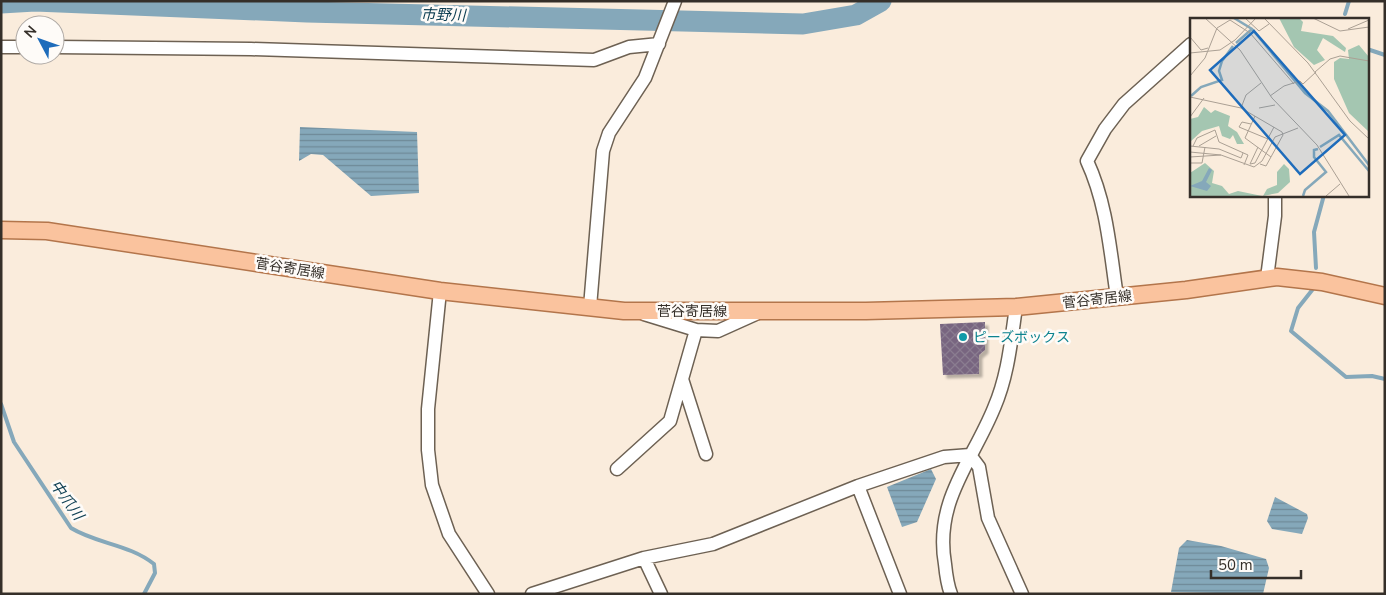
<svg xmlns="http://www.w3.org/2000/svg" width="1386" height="595" font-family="'Nunito Sans','Noto Sans JP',sans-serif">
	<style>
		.water { fill: url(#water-rules) }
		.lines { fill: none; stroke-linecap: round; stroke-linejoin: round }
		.stream { stroke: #85a8ba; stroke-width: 4 }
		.river { stroke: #85a8ba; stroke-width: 21 }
		.building { fill: url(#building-cross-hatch); filter: url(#shadow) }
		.minor-casing { stroke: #6d6153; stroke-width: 15 }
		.major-casing { stroke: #b3754b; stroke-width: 19 }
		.minor { stroke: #fff; stroke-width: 12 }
		.major { stroke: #fac39e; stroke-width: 16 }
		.culture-dot { fill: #0f9aa8; stroke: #fefbf8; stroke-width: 2 }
		.labels { text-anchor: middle; stroke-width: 5; stroke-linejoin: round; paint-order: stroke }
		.street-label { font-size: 14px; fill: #352f29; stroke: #fefbf8 }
		.culture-label { font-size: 14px; fill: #0d838f; stroke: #fefbf8; text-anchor: start }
		.water-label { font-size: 15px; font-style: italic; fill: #0c3d51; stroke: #fefbf8 }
		.inset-river { fill: none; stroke: #85a8ba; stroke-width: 2.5 }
		.inset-road { fill: none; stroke: #aba094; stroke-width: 1 }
		.view { fill: #1e6cbb; fill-opacity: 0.15; stroke: #1e6cbb; stroke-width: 2.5 }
		.inset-edge { fill: none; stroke: #352f29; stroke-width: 2.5 }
	</style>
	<defs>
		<pattern id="water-rules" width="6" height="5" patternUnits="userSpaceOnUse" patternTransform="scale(1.25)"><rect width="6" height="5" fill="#85a8ba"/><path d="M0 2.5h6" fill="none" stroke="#6e8997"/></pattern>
		<pattern id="building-cross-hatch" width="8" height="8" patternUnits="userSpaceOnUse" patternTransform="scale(1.25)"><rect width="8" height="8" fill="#786580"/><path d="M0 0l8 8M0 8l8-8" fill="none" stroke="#8a7c90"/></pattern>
		<filter id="shadow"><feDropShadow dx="3.5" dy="3.5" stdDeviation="1" flood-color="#0004"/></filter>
	</defs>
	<rect width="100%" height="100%" fill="#faecdc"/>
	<path class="water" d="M300 127 417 132 419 193 371 196 323 155 311 154 299 161Z
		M931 469 936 479 917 522 902 527 887 487Z
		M1275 497 1307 514 1308 518 1302 534 1272 529 1267 521Z
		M1187 540 1221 546 1266 559 1269 568 1263 594 1171 592 1179 548Z"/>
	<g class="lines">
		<path class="stream" d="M1345 14 1349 1
			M1367 49 1385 55
			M1316 268 1314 232 1324 195
			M1313 289 1298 308 1291 331 1346 377 1372 376 1385 379
			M1 404 14 442 71 528C97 544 129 544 154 564L155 573 144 594"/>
		<path class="river" d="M1 3 35 1 307 12 803 24 856 15 881 1"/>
	</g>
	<path class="building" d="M985 322V350L979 355V374L943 375 940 324Z"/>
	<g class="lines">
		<defs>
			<path id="minor" d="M1 47H25
				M55 47 251 49 594 60 629 47 659 44
				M1267 278 1275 216V195
				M440 291 428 409V450L432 485 449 534 488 594
				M1117 297C1110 250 1107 204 1087 161L1105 129 1124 104 1191 44
				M590 307 603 151 609 133 645 78 675 1
				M644 314 696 330 718 331 758 313
				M682 379 706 454
				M617 469 670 421 696 330
				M858 486 900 594
				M644 558 661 594
				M532 594 644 558 713 544 858 486 944 457 970 455 979 467 988 518 1022 594
				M951 594C947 584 946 574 945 564 934 501 972 462 994 408 1008 376 1011 341 1016 307"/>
			<path id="major" d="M1 230 47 231 440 291 624 311H866L1016 307 1186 290 1277 277 1322 282 1385 296"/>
		</defs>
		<use href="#minor" class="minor-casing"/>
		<use href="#major" class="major-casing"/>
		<use href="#minor" class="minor"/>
		<use href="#major" class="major"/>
	</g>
	<circle class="culture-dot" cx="963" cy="337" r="5"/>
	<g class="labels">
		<g class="street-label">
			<text transform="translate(290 268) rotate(9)" y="5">菅谷寄居線</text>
			<text transform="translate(1097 299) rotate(-6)" y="5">菅谷寄居線</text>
			<text x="692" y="316">菅谷寄居線</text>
		</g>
		<g class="culture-label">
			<text x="973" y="342">ピーズボックス</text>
		</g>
		<g class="water-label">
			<text transform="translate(443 15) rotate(1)" y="5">市野川</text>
			<text transform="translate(67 500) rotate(54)" y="5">中爪川</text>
		</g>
	</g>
	<g transform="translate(1190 18)">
		<rect width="179" height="179" fill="#faecdc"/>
		<path d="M89 0H109L113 4 111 13 143 18 156 30 155 34 133 20 127 32 135 42 124 47 104 29ZM169 27 179 39V114L159 95 144 61V44L150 40 159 41 158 32ZM14 89 21 95 25 92 40 98 38 108 47 114 54 126H47L43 117 40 121 32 118 29 108 12 113 0 124V101L8 99ZM15 145 24 153 22 165 32 168 39 176 48 173 72 178H0V155ZM94 146 99 151 100 164 88 175 73 178 77 171 87 167V154Z" fill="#a4c6b1"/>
		<path d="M19 150 22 152 16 164 21 168 17 173 0 168 12 163Z" fill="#85a8ba"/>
		<path class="inset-river" d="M44 0 62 11 115 75 138 93 179 147M46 25 62 11M1 78 11 69 32 62 29 53 32 43 43 28M130 129 149 117 179 153M113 178 115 172 136 154 124 139V132L128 131"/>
		<path class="inset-road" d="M15 0 50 32 82 80 127 127 159 178M55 0 69 13 79 6M74 0 118 45 160 103 179 121M123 0 150 13 179 9M158 11 179 2M0 19 11 32 18 30M0 35 30 32 45 22 66 0M125 54 140 41 150 38 179 43M0 58 15 40 27 10 40 2 60 15 104 66M80 78 94 68 110 63 113 66 126 54M0 79 51 90 92 114 93 117 76 148 70 146M51 90 56 77 71 65M69 90 85 87M65 98 55 120 81 139M0 99 14 80M61 106 52 104 49 109 78 121M0 128 29 131 51 140 53 135M3 128 7 120 25 112 29 124 58 137 54 147M9 128 26 118M68 129 60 146 65 145 84 109M0 134 31 137 64 149 72 143 85 119 108 110M0 139 31 137M0 145H12L15 129M136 178 150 166"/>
		<path class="view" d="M64 13 155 117 110 156 20 52Z"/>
		<rect width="179" height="179" class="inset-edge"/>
	</g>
	<rect width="1386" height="595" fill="none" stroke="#352f29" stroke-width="5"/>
	<g transform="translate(40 40) rotate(311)"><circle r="24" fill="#fefbf8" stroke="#aea9a5"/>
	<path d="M0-4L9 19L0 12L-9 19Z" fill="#1e6cbb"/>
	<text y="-8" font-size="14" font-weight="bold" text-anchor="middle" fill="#352f29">N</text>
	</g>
	<path d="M1211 570v8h90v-8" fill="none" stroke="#352f29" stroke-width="2.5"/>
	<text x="1218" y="570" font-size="15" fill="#352f29" stroke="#fefbf8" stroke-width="4" paint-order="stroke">50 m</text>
</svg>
